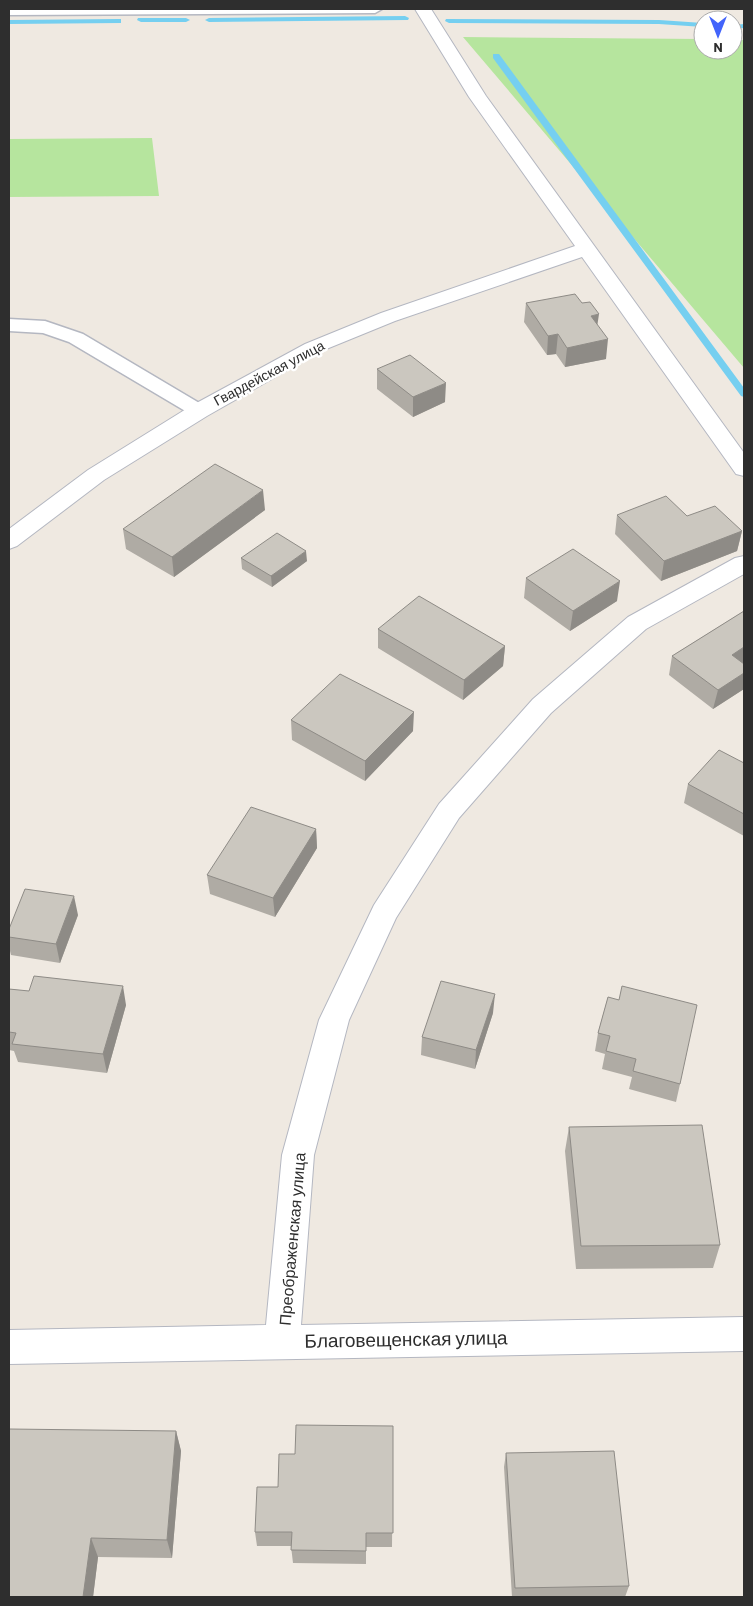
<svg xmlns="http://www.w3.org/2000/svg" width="753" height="1606" font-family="Barlow,sans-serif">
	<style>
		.green { fill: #b6e59e }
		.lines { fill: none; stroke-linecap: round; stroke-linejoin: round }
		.stream { fill: #75cff0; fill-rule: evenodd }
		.lane-casing { stroke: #b4b7c1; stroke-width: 3 }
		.street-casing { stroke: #b4b7c1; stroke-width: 2 }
		.lane { fill: #fff; fill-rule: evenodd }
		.street { fill: #fff; fill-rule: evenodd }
		.wall { fill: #afaba4 }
		.shaded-wall { fill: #8e8b86 }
		.building { fill: #cbc7bf; stroke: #8e8b86 }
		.labels { text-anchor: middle; stroke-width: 5; stroke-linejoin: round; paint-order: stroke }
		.far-street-label { font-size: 14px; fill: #2e2e2e; stroke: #fff }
		.street-label { font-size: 16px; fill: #2e2e2e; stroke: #fff }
		.near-street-label { font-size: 19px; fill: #2e2e2e; stroke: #fff }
	</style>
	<rect width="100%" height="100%" fill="#efe9e1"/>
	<path class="green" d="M463 37 703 39V50H733V39L744 40V368Z
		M152 138 159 196 9 197V139Z"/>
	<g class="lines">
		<path class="stream" d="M405 16 409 18 408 20 209 22 205 20 209 18Z
			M138 18H186L190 20 186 22H141L137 20Z
			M118 19H121V23L9 24V20Z
			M446 19 659 20 703 23V27L659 24 449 23 445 21Z
			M744 24V28L733 29V25Z
			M493 54H499L744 388V397L741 396 493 58Z"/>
		<defs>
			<path id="lane" d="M9 9H382L375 13 9 15Z
				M9 319 45 321 83 334 206 407 209 411 206 415 199 417 192 415 69 342 43 333 9 331Z"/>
			<path id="street" d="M415 9H431L486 96 744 453V476L736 474 582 257 395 321 319 352 207 416 104 480 17 546 9 549V529L88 470 191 406 305 344 381 313 575 246 469 97Z
				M744 556V574L646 629 551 713 459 818 396 918 349 1020 314 1155 301 1325 744 1317V1351L9 1364V1330L266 1325 282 1155 319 1020 374 905 439 804 533 699 628 617 735 558Z"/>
		</defs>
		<use href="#lane" class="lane-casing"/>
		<use href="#street" class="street-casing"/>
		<use href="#lane" class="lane"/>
		<use href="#street" class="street"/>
	</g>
	<path class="wall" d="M526 303 597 324 606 359 565 367 556 354 547 355 524 322Z
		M377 369 445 402 413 417 377 389Z
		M265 510 174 577 126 549 123 529Z
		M617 515 687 516 742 531 737 551 661 581 615 534Z
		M241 558 307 561 272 587 242 569Z
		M526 578 617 601 570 631 524 598Z
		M744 611V689L713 709 669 675 672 656Z
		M378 629 505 646 503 666 463 700 378 648Z
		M291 720 413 731 365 781 292 740Z
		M744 763V836L684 803 688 784Z
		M316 829 317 848 275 917 210 894 207 875Z
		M78 915 60 963 11 955 9 947V929Z
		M9 989 126 1005 107 1073 18 1062 14 1051 9 1050Z
		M608 997 680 1084 676 1102 629 1089 632 1077 602 1069 605 1054 595 1051 598 1033Z
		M493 1013 475 1069 421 1055 422 1037Z
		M569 1127 720 1245 713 1268 576 1269 565 1151Z
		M393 1426 392 1547H366V1564L293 1563 291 1546H257L255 1532 295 1454Z
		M176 1431 181 1451 172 1558 98 1557 93 1597H9Z
		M506 1453 629 1586 625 1597H512L504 1467Z"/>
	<path class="shaded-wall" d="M599 314 596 334 591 316Z
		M558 334 556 354 547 355 548 336Z
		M608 339 606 359 565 367 567 348Z
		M446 383 445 402 413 417V397Z
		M263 490 265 510 174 577 172 557Z
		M742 531 737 551 661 581 664 561Z
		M306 551 307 561 272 587 271 576Z
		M620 581 617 601 570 631 573 611Z
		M505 646 503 666 463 700 464 680Z
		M744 647V664L732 655Z
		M744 673V689L713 709 718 690Z
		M414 712 413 731 365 781V761Z
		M316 829 317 848 275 917 273 898Z
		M74 896 78 915 60 963 56 944Z
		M123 986 126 1005 107 1073 103 1054Z
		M495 994 493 1013 475 1069 476 1050Z
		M176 1431 181 1451 172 1558 167 1540Z
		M91 1538 98 1557 93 1597H83Z"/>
	<path class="building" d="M575 294 582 303 590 302 599 314 591 316 608 339 567 348 558 334 548 336 526 303Z
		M410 355 446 383 413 397 377 369Z
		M215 464 263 490 172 557 123 529Z
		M666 496 687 516 715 506 742 531 664 561 617 515Z
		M277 533 306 551 271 576 241 558Z
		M573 549 620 581 573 611 526 578Z
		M419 596 505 646 464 680 378 629Z
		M744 611V647L732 655 744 664V673L718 690 672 656Z
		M340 674 414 712 365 761 291 720Z
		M719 750 744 763V814L688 784Z
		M251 807 316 829 273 898 207 875Z
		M25 889 74 896 56 944 9 937V929Z
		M34 976 123 986 103 1054 12 1044 16 1033 9 1032V989L29 991Z
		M441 981 495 994 476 1050 422 1037Z
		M622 986 697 1005 680 1084 633 1071 636 1059 606 1051 610 1036 598 1033 608 997 619 1000Z
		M702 1125 720 1245 581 1246 569 1127Z
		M296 1425 393 1426V1533H366V1551L291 1550 292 1532H255L257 1487H278L279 1454H295Z
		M9 1429 176 1431 167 1540 91 1538 83 1597H9Z
		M614 1451 629 1586 515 1588 506 1453Z"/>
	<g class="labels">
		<g class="far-street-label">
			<text transform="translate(269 373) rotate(-28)" y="5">Гвардейская улица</text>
		</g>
		<g class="street-label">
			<text transform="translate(292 1239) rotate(-85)" y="6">Преображенская улица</text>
		</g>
		<g class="near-street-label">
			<text transform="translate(406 1339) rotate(-1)" y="7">Благовещенская улица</text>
		</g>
	</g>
	<rect width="753" height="1606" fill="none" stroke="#2e2e2e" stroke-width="20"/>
	<g transform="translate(718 35) rotate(180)"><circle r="24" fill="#ffffff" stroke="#ababab"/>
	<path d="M0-4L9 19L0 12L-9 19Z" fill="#4264fb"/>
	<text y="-8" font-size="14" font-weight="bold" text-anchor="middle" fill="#2e2e2e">N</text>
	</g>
</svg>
